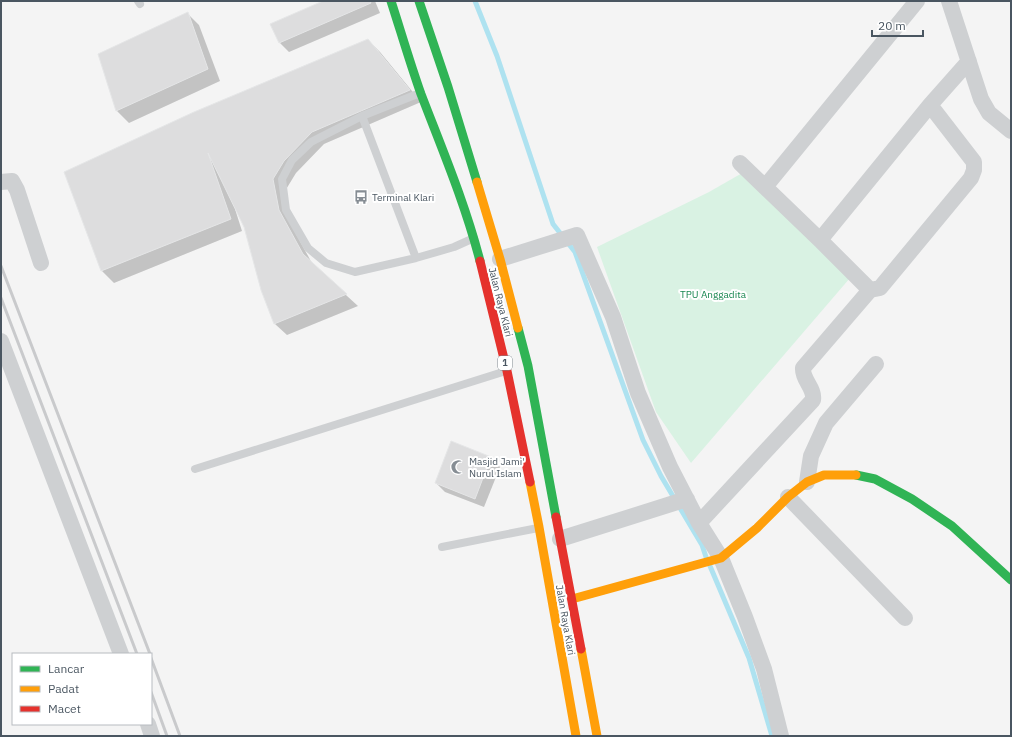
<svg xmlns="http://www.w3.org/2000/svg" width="1012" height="737" font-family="'IBM Plex Sans',sans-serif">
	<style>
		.green { fill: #d9f2e3 }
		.shadow { fill: #0003 }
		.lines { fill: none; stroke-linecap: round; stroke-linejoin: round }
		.stream { stroke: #aee2f0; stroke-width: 5 }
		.building { fill: #ddddde; stroke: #e5e6e7 }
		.lane { stroke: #ced0d2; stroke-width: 8 }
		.street { stroke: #ced0d2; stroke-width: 16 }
		.fast { stroke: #30b455; stroke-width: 9 }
		.slow { stroke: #ff9f0a; stroke-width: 9 }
		.jam { stroke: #e5322d; stroke-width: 9 }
		.rail { stroke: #c9cacc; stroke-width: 3 }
		.labels { text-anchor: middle; stroke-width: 4; stroke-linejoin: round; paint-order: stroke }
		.shield { fill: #fff; stroke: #808990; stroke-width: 1 }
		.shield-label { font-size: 9px; font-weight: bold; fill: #4a5661 }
		.poi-label { font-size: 10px; fill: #4a5661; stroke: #fff; text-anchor: start }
		.park-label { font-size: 10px; fill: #17864f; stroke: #fff }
		.street-label { font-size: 10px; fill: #4a5661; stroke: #fff }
	</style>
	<rect width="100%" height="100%" fill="#f4f4f4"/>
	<path class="green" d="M744 172 850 278 691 463 656 412 597 247 709 192Z"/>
	<path class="shadow" d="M326 1H375L380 13 289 52 280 43Z
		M187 13 199 25 220 81 129 123 117 111 99 54Z
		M368 40 380 52 421 102 324 144 296 173 285 191 290 223 313 265 358 306 287 335 275 324 245 227 236 208 235 209 242 231 114 283 102 271 65 172Z
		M452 442 491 458 500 467 484 507 445 492 436 483Z"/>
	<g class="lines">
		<path class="stream" d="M475 1 497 56 553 224 575 252 643 440 661 476 702 545 706 557
			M710 566 749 658 772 736"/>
	</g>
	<path class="building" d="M323 1H370L371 3 279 43 270 24Z
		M188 12 208 69 116 111 98 54Z
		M368 39 410 90 312 132 284 161 273 179 279 210 303 254 347 294 274 324 261 290 244 227 208 153 231 219 101 271 64 172 194 112Z
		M451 441 491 457 475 499 435 483Z"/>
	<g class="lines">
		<path class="lane" d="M138 1 140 4
			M420 93 362 116 311 142 292 160 282 179 286 210 308 248 326 263 355 272 416 258 454 247 474 238
			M362 116 416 258
			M195 469 506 371
			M442 547 538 528"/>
		<path class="street" d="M949 1 981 99 989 113 1011 131
			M740 163 820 240 870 290
			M1 182 12 181 17 190 41 263
			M765 187 917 1
			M820 240 930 105 969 61
			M500 259 577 235 613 317 638 393 670 467 699 523 721 558 745 617 764 669 781 736
			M1 341 121 654
			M807 482 811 456 826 423 876 364
			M788 497 905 618
			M699 523 813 400C815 388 802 380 803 368L870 290 880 288 971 178 974 170V162L930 105
			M560 539 687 499
			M148 724 152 736"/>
		<path class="fast" d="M391 1C401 32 410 63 421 94 442 149 465 203 480 261
			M419 1 448 87 477 182
			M518 328 528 366 556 517
			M856 475 875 479 912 499 952 526 1011 580"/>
		<path class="slow" d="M477 182 500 259 518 328
			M530 482 539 527 576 736
			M572 599 721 558 757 528 788 497 807 482 824 475H856
			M581 649 597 736"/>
		<path class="jam" d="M480 261 507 371 530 482
			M556 517 581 649"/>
		<path class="rail" d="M1 266 150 654
			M1 298 137 654
			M151 658 180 736
			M151 692 167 736"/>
	</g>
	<defs>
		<symbol id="bus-bare" viewBox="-9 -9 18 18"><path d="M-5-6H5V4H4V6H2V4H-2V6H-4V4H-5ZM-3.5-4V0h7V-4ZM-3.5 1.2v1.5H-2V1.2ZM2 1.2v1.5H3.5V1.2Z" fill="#868d94" stroke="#fff" stroke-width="2.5" paint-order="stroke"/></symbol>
		<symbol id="mosque-bare" viewBox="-9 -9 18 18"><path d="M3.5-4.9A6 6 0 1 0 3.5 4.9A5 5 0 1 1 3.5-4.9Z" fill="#868d94" stroke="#fff" stroke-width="2.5" paint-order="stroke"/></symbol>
	</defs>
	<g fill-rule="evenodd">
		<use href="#bus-bare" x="351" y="187" width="20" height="20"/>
		<use href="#mosque-bare" x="448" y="457" width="20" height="20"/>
	</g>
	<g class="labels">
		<rect class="shield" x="498" y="356" width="14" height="14" rx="3"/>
		<g class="shield-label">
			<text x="505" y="366">1</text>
		</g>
		<g class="poi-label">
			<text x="372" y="201">Terminal Klari</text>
			<text x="469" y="465">Masjid Jami'<tspan x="469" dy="12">Nurul Islam</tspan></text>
		</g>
		<g class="park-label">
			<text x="713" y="298">TPU Anggadita</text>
		</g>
		<g class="street-label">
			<text transform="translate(501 302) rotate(76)" y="4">Jalan Raya Klari</text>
			<text transform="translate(566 620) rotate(80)" y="4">Jalan Raya Klari</text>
		</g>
	</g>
	<rect width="1012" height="737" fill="none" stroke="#4a5661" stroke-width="4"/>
	<rect x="12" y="653" width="140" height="72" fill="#ffffff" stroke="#b7bbc0"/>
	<rect x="20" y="666" width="20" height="6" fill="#30b455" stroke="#b7bbc0"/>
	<text x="48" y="673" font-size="12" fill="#4a5661">Lancar</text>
	<rect x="20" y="686" width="20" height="6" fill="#ff9f0a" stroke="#b7bbc0"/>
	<text x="48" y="693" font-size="12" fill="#4a5661">Padat</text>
	<rect x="20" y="706" width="20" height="6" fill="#e5322d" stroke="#b7bbc0"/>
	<text x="48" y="713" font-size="12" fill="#4a5661">Macet</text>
	<path d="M872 30v6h51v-6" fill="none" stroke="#4a5661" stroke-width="2"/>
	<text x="878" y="30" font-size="12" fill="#4a5661" stroke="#ffffff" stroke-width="3" paint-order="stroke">20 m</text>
</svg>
